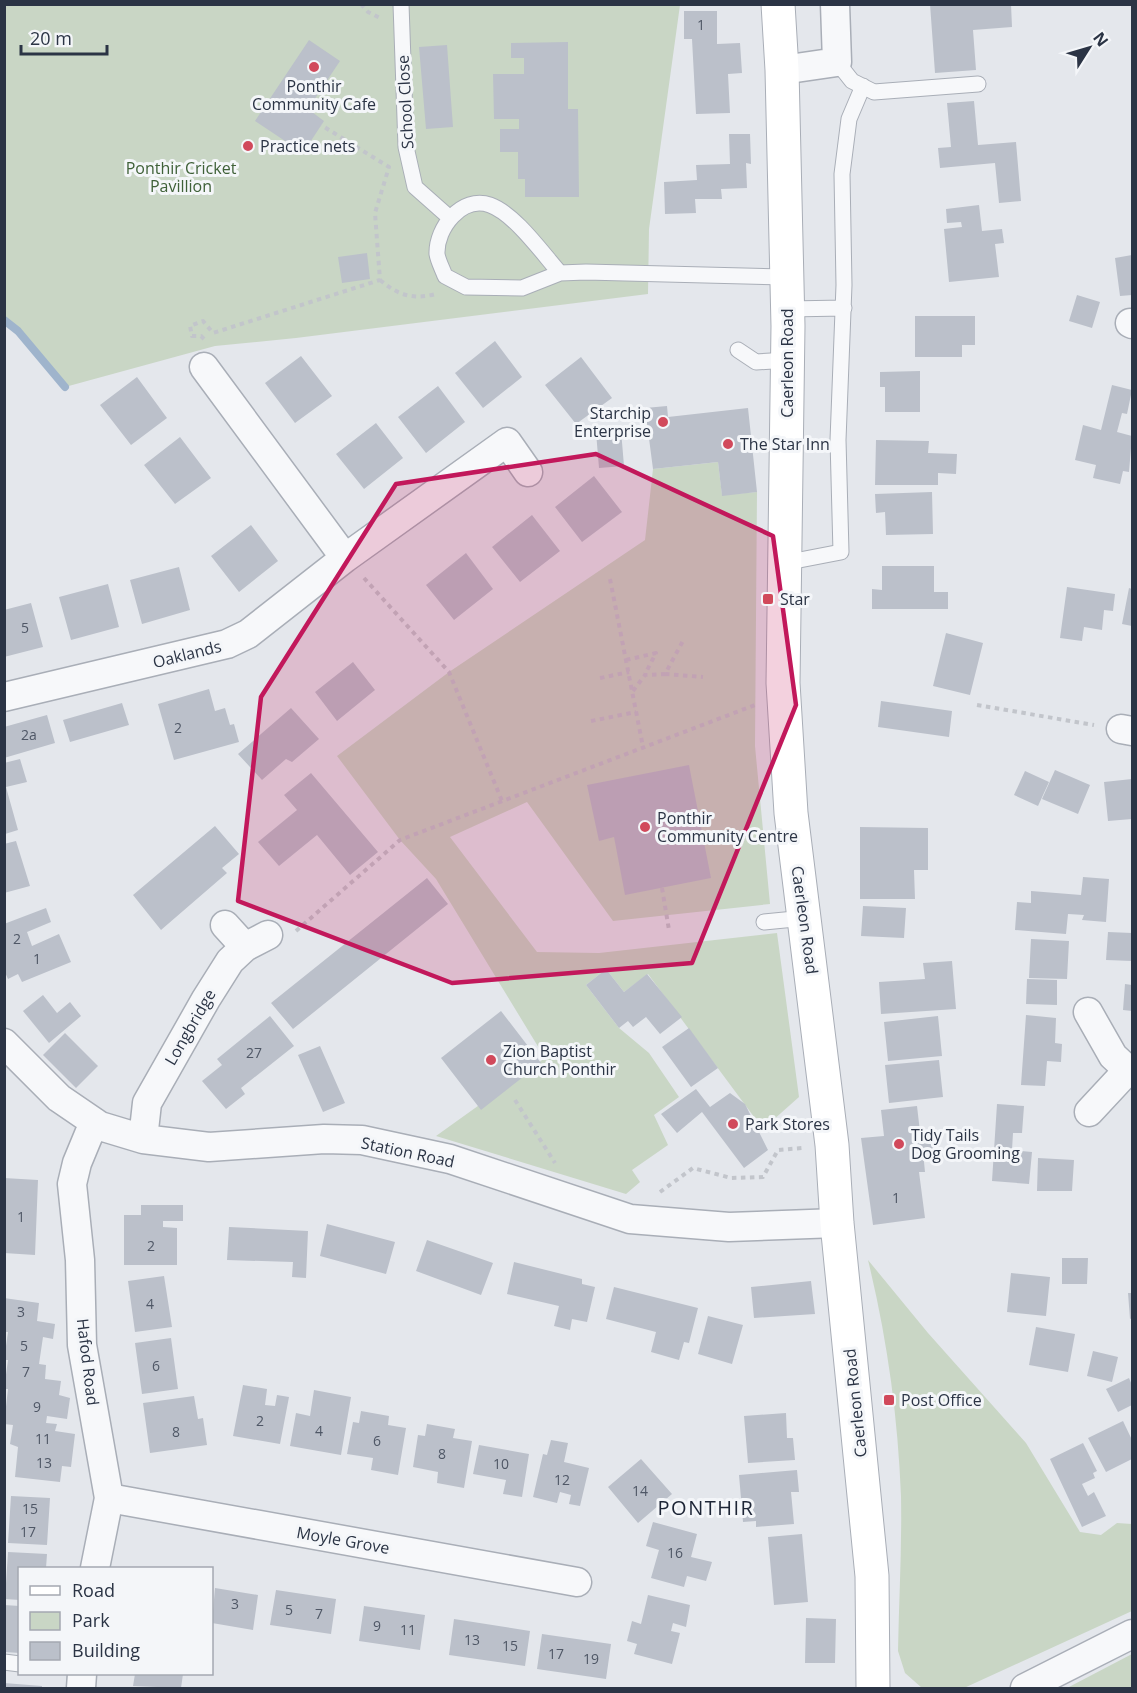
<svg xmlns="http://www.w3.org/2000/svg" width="1137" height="1693" font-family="'Open Sans',sans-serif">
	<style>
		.green { fill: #c9d6c5 }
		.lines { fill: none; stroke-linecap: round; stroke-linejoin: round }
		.stream { stroke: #9fb4cc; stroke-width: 8 }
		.building { fill: #bbc0ca }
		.service-casing { stroke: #a9aeb7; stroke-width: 17 }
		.minor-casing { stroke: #a9aeb7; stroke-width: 31 }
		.secondary-casing { stroke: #a9aeb7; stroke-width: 35 }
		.path { stroke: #c2c5cb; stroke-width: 4; stroke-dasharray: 4.5 4.5; stroke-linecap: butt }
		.service { stroke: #f7f8fa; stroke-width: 15 }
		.minor { stroke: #f7f8fa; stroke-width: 28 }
		.secondary { stroke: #fff; stroke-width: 33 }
		.marked { fill: #c2185b; fill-opacity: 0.2; stroke: #c2185b; stroke-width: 4.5; stroke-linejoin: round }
		.poi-dot { fill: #d1495b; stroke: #f4f6f9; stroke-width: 2 }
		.labels { text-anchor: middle; stroke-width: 6; stroke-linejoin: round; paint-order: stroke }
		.number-label { font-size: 14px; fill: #4f5766 }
		.poi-label { font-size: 16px; fill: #2b3445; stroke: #f4f6f9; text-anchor: start }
		.street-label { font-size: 16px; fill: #2b3445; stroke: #f4f6f9 }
		.park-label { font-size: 16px; fill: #3f6138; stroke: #f4f6f9 }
		.quarter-label { font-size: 20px; letter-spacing: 1.5px; fill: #1d2536; stroke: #f4f6f9 }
	</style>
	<rect width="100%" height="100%" fill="#e4e7ec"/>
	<path class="green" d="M4 5H680L649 229 648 294 296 338 215 346 65 387 18 331 5 320Z
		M718 462 722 495 757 492 755 746 770 904 613 921 527 802 450 837 537 952 599 953 777 933 799 1097 763 1129 648 974 624 992 606 969 586 985 619 1028 649 1053 679 1097 654 1115 668 1145 632 1170 640 1182 626 1194 436 1136 545 1058 436 879 400 840 337 756 449 672 645 540 653 469Z
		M868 1260 928 1333 1026 1443 1080 1532 1101 1535 1117 1523 1132 1524V1611L964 1688H922L905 1673 898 1651C899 1599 902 1547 901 1496 898 1416 887 1338 868 1260Z
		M1132 1654V1688H1067Z"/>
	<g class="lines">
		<path class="stream" d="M4 320 18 331 65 387"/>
	</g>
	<path class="building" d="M930 4H1011L1012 27 973 30 976 70 935 73Z
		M684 11H717V44L740 43 742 73 728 74 730 113 696 114 692 39H684Z
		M309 40 340 61 308 109 324 121 303 153 255 121Z
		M568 42V109H578L579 197H525V179H518V152H500V129H519V119H494L493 74H524V58H511V43Z
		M447 45 453 127 426 129 419 47Z
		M974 101 978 145 1016 142 1021 201 999 203 995 163 940 168 938 148 951 147 947 103Z
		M729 134H750L751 164 746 163 747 188 721 189 722 199H695L696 213 665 214 664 182 697 180 696 165 730 164Z
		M979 205 982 231 1002 229 1004 243 995 244 999 277 949 282 944 229 962 227 961 222 947 223 946 209Z
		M367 253 370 279 342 283 338 257Z
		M1132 255V295L1120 296 1115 258Z
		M1077 295 1100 302 1092 328 1069 321Z
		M915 316H975V345H962V357H915Z
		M495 341 522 377 483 408 455 373Z
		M301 356 332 396 295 423 265 383Z
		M581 357 612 398 576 424 545 385Z
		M920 371V412H885V387H880V372Z
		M137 377 167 418 131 445 100 405Z
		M1112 385 1132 390 1127 414 1122 413 1117 432 1132 436 1129 472 1123 471 1120 484 1093 478 1096 465 1075 460 1083 425 1101 430Z
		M438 386 465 422 426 453 398 417Z
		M667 406 668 417 748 408 757 492 722 496 718 462 653 469 645 408Z
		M376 423 403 458 364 489 336 454Z
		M621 430 624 466 599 468 596 432Z
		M180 437 211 478 175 504 144 465Z
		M876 440 929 441 928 453 957 454 956 474 938 473V485H875Z
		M594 476 622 512 582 542 555 507Z
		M932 492 933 534 886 535 885 512 876 513 875 494Z
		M532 515 560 551 520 582 492 547Z
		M251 525 278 561 239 592 211 556Z
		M466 553 493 589 454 620 426 585Z
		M882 566H934V592H948V609H872V589L882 590Z
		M179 567 190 610 142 624 130 580Z
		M108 584 119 627 71 640 59 597Z
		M1067 587 1115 594 1113 611 1104 610 1102 630 1084 627 1082 641 1060 638Z
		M1129 588 1132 589V626L1122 624Z
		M31 603 43 647 4 657V610Z
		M946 633 983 643 970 695 933 686Z
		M353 662 375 690 337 721 315 692Z
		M209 689 215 711 225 708 230 725 234 724 239 742 174 760 158 704Z
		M881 701 952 711 949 737 878 727Z
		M122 703 129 725 70 742 63 720Z
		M291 708 319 739 292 762 286 759 262 780 238 754Z
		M47 715 55 743 4 758V727Z
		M20 759 27 782 6 787 18 830 5 834 4 763Z
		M689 765 711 878 625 895 614 837 599 841 587 785Z
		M1055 770 1090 785 1078 814 1042 799Z
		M1025 771 1049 782 1038 806 1014 795Z
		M311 773 378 852 350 875 317 835 279 866 258 842 297 810 284 795Z
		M1132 779V819L1108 821 1104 782Z
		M215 826 239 854 222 868 227 873 161 930 133 895Z
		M860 827 928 828V870H914L915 899H860Z
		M16 841 30 886 4 893V844Z
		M1083 877 1109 879 1106 922 1082 920 1084 915 1068 914 1066 934 1015 930 1017 902 1031 903V891L1081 895Z
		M427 878 448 904 293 1029 271 1003Z
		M863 906 906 908 904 938 861 936Z
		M46 908 51 922 27 932 32 946 59 934 71 962 22 982 18 974 8 979 4 970V924Z
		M1108 932 1132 933V961L1106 960Z
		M1031 939 1069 941 1067 979 1029 978Z
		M952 961 956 1009 881 1014 879 982 925 979 923 963Z
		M606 969 624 992 647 974 682 1017 660 1034 646 1017 633 1027 628 1021 619 1028 586 985Z
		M1027 979 1057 980V1005L1026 1004Z
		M1125 984 1132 985V1011L1123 1010Z
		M43 995 57 1013 70 1002 81 1016 49 1043 23 1011Z
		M501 1011 541 1063 481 1110 441 1058Z
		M1026 1015 1056 1018 1055 1043 1062 1044 1061 1062 1047 1061 1045 1086 1021 1085Z
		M270 1016 294 1046 241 1088 245 1094 226 1109 202 1081 222 1065 217 1059Z
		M938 1016 942 1056 888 1061 884 1022Z
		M689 1028 718 1068 691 1087 662 1047Z
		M65 1033 98 1066 76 1088 43 1055Z
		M320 1046 345 1103 323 1112 298 1055Z
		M939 1060 943 1097 889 1103 885 1065Z
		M696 1089 710 1107 730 1093 745 1104 768 1150 744 1168 702 1112 677 1133 661 1114Z
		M997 1104 1024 1106 1022 1133H1013L1012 1150 1032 1152 1029 1184 992 1181Z
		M917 1106 920 1132 935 1130 937 1151 923 1152 925 1172H919L925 1218 873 1225 861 1138 884 1136 881 1110Z
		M1038 1158 1074 1160 1072 1191H1037Z
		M4 1178 38 1180 35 1255 4 1253Z
		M141 1205H183V1221H163V1227L177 1228V1265H124V1215H141Z
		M327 1224 395 1242 386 1274 320 1256Z
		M229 1227 308 1231 306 1278 292 1277 293 1262 227 1260Z
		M427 1240 493 1263 481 1295 416 1271Z
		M1062 1258H1088L1087 1284H1062Z
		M514 1262 582 1279V1284L595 1287 587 1322 572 1319 570 1330 554 1326 559 1306 507 1294Z
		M1011 1273 1050 1277 1046 1316 1007 1312Z
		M164 1276 172 1327 135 1332 128 1281Z
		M811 1281 815 1314 754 1318 751 1287Z
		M614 1287 698 1308 689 1343 684 1342 679 1360 651 1352 656 1332 606 1319Z
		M1128 1293H1132V1318L1130 1319Z
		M4 1298 39 1303 37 1321 55 1324 53 1339 43 1337 39 1364 46 1365 45 1379 61 1381 59 1395 70 1398 67 1419 47 1416 46 1423 57 1424 55 1431 75 1434 71 1467 62 1466 60 1482 15 1477 18 1447 10 1444 13 1425 4 1424 8 1389H4L8 1360H4L8 1332H4Z
		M708 1316 743 1325 732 1364 698 1354Z
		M1036 1327 1075 1334 1068 1372 1029 1365Z
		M171 1338 178 1389 142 1394 135 1343Z
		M1093 1351 1118 1357 1112 1382 1087 1376Z
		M1129 1378 1132 1385V1405L1118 1412 1106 1389Z
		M243 1385 267 1389 265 1405 275 1406 277 1395 289 1397 280 1444 233 1436Z
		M314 1390 351 1397 341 1455 290 1446 296 1413 310 1416Z
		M194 1396 198 1419 203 1418 207 1445 150 1453 143 1403Z
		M361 1411 389 1416 388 1425 406 1428 398 1475 371 1470 373 1458 347 1454 353 1422 359 1423Z
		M786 1413 787 1438H793L795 1460 748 1463 744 1416Z
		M1123 1421 1132 1440V1459L1106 1472 1088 1438Z
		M427 1424 455 1429 453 1438 472 1441 464 1488 437 1483 438 1472 413 1467 418 1435 425 1436Z
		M551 1440 568 1443 564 1462 589 1468 580 1506 569 1504 571 1495 560 1492 557 1503 533 1497 543 1454 547 1455Z
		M1083 1443 1097 1471 1093 1473 1095 1478 1082 1484 1088 1496 1094 1492 1106 1516 1082 1527 1050 1459Z
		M479 1445 529 1454 522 1497 503 1494 506 1480 473 1474Z
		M641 1459 672 1494 638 1523 608 1487Z
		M797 1470 799 1492H791L794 1524 756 1527V1521L743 1522 739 1475Z
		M11 1496 50 1498 47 1545 8 1543Z
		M653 1522 697 1534 691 1557 712 1562 706 1581 687 1576 684 1587 651 1578 659 1550 646 1546Z
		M802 1534 808 1602 774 1605 768 1537Z
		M8 1552 47 1554 46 1568H20V1600L5 1599Z
		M215 1588 258 1595 253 1630 212 1623Z
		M276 1590 336 1599 331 1634 270 1625Z
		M648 1595 690 1605 686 1627 673 1623 671 1631 680 1633 672 1664 634 1654 637 1644 627 1641 632 1621 641 1624Z
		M4 1605 20 1606V1653L4 1652Z
		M364 1606 425 1615 420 1650 359 1641Z
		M806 1618 836 1619 835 1663H805Z
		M454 1619 530 1631 525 1666 449 1655Z
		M542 1634 611 1644 606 1679 537 1669Z
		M135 1674H183L181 1688 133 1686Z
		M4 1683 42 1686V1688H4Z"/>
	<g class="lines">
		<defs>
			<path id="service" d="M401 4 406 147 415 187 450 218
				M837 62 852 81 874 92 978 84
				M560 273C543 254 515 214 490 205 462 195 436 228 437 254 438 261 443 270 445 276L466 287 522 288 560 273 586 272 787 277
				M788 309 844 308
				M738 350 756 362 788 360
				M784 563 841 552 838 440 844 285 842 174 849 119 863 86
				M764 922 805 918
				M4 1662 20 1664"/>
			<path id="minor" d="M782 70 837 62 835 4
				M1130 323 1132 324
				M204 367 345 558
				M4 697 227 644 248 634 345 558 507 442 528 472
				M1121 729 1132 731
				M225 925 245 947
				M1088 1012 1113 1056 1128 1070 1132 1069
				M4 1043 59 1098 100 1126 143 1139 209 1147 324 1139 362 1140 450 1159 630 1219 729 1227 837 1223
				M1089 1112 1128 1070
				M94 1122 77 1163 72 1184 80 1260 82 1345 109 1498 95 1568
				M143 1139 147 1103 206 999 230 961 245 947 268 935
				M109 1498 577 1582
				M81 1688 82 1674
				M1025 1688 1132 1634"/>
			<path id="secondary" d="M778 4 782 70 788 326 783 683 791 813 832 1145 837 1223 872 1576 873 1688"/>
		</defs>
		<use href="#service" class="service-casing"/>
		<use href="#minor" class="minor-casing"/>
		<use href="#secondary" class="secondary-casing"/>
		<path class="path" d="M361 4 368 12 380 18
			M380 280C398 295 412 300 436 294
			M204 339 201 336H192L190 326 203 321 213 333 380 280 375 213 389 167 321 125
			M364 578 449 672 502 801
			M610 579 643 747
			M626 660 656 653 645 674
			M665 674 703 677
			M600 678 629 672
			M633 691 645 675 665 674 684 639
			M977 705 1094 725
			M591 721 636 712
			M662 888 669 930
			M296 931 400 840 755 705
			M515 1100 555 1163
			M660 1192 693 1168 731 1178 763 1177 778 1150 802 1148"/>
		<use href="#service" class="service"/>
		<use href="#minor" class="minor"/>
		<use href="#secondary" class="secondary"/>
	</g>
	<path class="marked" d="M596 454 773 536 796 705 692 963 452 983 238 901 261 697 396 484Z"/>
	<g class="poi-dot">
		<circle cx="314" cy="67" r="6"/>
		<circle cx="248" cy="146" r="6"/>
		<circle cx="663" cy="422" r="6"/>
		<circle cx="728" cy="444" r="6"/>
		<rect x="762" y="593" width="12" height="12" rx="3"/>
		<circle cx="645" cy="827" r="6"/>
		<circle cx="491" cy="1060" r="6"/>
		<circle cx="733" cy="1124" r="6"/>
		<circle cx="899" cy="1144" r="6"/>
		<rect x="883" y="1394" width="12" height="12" rx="3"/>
	</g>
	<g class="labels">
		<g class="number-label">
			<text x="701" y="30">1</text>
			<text x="25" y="633">5</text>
			<text x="178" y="733">2</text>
			<text x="29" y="740">2a</text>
			<text x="17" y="944">2</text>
			<text x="37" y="964">1</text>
			<text x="254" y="1058">27</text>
			<text x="896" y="1203">1</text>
			<text x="21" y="1222">1</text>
			<text x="151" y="1251">2</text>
			<text x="150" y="1309">4</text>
			<text x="21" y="1317">3</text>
			<text x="24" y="1351">5</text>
			<text x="156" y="1371">6</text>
			<text x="26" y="1377">7</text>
			<text x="37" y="1412">9</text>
			<text x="260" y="1426">2</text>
			<text x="319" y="1436">4</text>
			<text x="176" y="1437">8</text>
			<text x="43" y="1444">11</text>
			<text x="377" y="1446">6</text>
			<text x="442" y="1459">8</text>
			<text x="44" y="1468">13</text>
			<text x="501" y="1469">10</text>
			<text x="562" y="1485">12</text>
			<text x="640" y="1496">14</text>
			<text x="30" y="1514">15</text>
			<text x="28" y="1537">17</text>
			<text x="675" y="1558">16</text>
			<text x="235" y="1609">3</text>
			<text x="289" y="1615">5</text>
			<text x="319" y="1619">7</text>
			<text x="377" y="1631">9</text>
			<text x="408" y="1635">11</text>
			<text x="472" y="1645">13</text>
			<text x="510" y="1651">15</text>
			<text x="556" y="1659">17</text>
			<text x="591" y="1664">19</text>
		</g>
		<g class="poi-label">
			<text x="314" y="92" text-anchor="middle">Ponthir<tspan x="314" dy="18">Community Cafe</tspan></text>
			<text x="260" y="152">Practice nets</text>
			<text x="651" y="419" text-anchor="end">Starchip<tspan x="651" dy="18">Enterprise</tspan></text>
			<text x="740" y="450">The Star Inn</text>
			<text x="780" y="605">Star</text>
			<text x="657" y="824">Ponthir<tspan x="657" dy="18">Community Centre</tspan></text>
			<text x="503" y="1057">Zion Baptist<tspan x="503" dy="18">Church Ponthir</tspan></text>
			<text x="745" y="1130">Park Stores</text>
			<text x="911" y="1141">Tidy Tails<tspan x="911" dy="18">Dog Grooming</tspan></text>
			<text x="901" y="1406">Post Office</text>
		</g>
		<g class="street-label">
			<text transform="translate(405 102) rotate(-93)" y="6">School Close</text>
			<text transform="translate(787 363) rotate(-90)" y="6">Caerleon Road</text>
			<text transform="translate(187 654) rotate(-14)" y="6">Oaklands</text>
			<text transform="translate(805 920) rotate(82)" y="6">Caerleon Road</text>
			<text transform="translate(190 1027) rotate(-60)" y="6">Longbridge</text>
			<text transform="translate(408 1152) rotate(12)" y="6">Station Road</text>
			<text transform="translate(88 1362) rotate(83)" y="6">Hafod Road</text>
			<text transform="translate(855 1403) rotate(-96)" y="6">Caerleon Road</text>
			<text transform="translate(343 1540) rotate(10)" y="6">Moyle Grove</text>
		</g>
		<g class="park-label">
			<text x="181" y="174">Ponthir Cricket<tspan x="181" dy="18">Pavillion</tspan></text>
		</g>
		<g class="quarter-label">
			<text x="706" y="1515">PONTHIR</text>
		</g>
	</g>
	<rect width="1137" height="1693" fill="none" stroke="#2b3445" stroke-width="12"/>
	<rect x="18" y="1567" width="195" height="108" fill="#f4f6f9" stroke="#a4a8b1" stroke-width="1.5"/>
	<rect x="30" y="1586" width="30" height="9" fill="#ffffff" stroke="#a4a8b1" stroke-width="1.5"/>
	<text x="72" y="1597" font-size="18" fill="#2b3445">Road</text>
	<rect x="30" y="1612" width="30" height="18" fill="#c9d6c5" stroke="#a4a8b1" stroke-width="1.5"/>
	<text x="72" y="1627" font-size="18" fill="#2b3445">Park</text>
	<rect x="30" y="1642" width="30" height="18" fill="#bbc0ca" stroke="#a4a8b1" stroke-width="1.5"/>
	<text x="72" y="1657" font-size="18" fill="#2b3445">Building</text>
	<g transform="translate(1089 48) rotate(53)" stroke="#f4f6f9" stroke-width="4.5" paint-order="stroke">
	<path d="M0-4.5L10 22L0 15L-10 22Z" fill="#2b3445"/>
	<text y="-9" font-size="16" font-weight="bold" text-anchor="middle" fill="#2b3445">N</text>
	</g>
	<path d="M21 45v9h86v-9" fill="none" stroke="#2b3445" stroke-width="3"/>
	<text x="30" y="45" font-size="18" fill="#2b3445" stroke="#f4f6f9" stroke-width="4.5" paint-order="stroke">20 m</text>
</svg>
